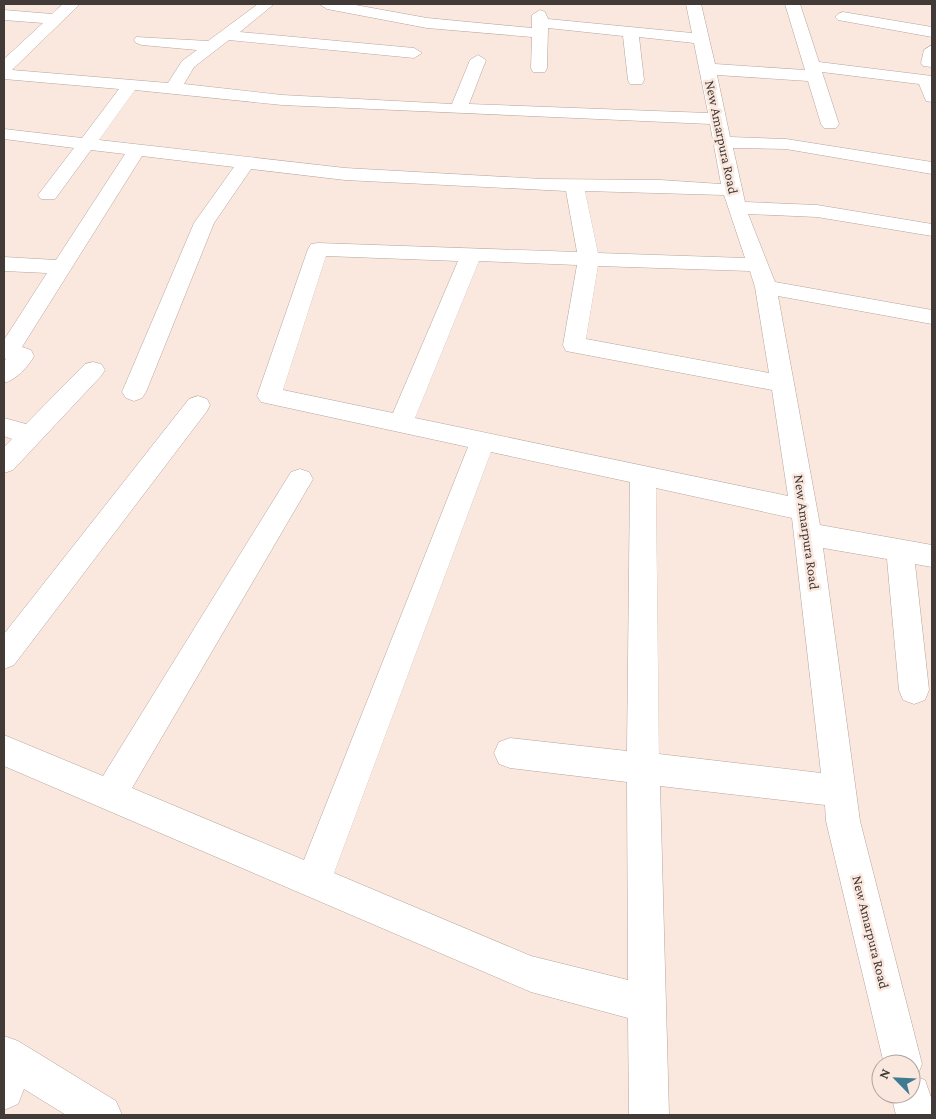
<svg xmlns="http://www.w3.org/2000/svg" width="936" height="1119" font-family="'Crimson Pro',serif">
	<style>
		.lines { fill: none; stroke-linecap: round; stroke-linejoin: round }
		.minor-casing { stroke: #b6a59d; stroke-width: 1 }
		.minor { fill: #fff; fill-rule: evenodd }
		.labels { text-anchor: middle; stroke-width: 5; stroke-linejoin: round; paint-order: stroke }
		.street-label { font-size: 14px; fill: #423a37; stroke: #fae8df }
	</style>
	<rect width="100%" height="100%" fill="#fae8df"/>
	<g class="lines">
		<defs>
			<path id="minor" d="M63 4H80L12 70 168 83 182 61 197 50 142 45 136 43 134 40 136 37 208 41 258 4H274L240 32 414 48 422 53 414 58 229 40 194 67 184 84 282 95 452 104 470 60 478 55 486 60 469 104 708 113 694 43 639 37 644 80 642 84H630L628 80 623 36 548 28 547 68 545 72H533L531 68 532 37 427 28 327 9 319 4H350L427 18 532 28V15L540 10 545 12 548 19 692 33 686 4H701L715 64 805 70 785 4H800L819 62 932 76V102L926 101 919 84 822 72 839 124 836 128H824L821 124 808 81 717 75 730 137 786 139 932 162V174L786 149 733 148 745 202 817 205 932 224V236L817 217 748 214 775 282 932 310V324L778 296 820 525 932 545V567L915 564 929 690 925 700 914 704 903 700 899 690 887 559 823 548 860 821 922 1064 917 1077 925 1080 932 1100V1115H896L891 1094H911V1064H884L826 821 825 805 660 786 669 1115H629L628 1018 531 992 4 766V735L103 776 291 472 300 469 309 472 313 479 132 788 304 860 468 447 261 402 257 396 308 249 311 244 318 243 577 252 566 191 345 180 251 169 214 223 146 392 142 398 134 401 126 398 122 392 194 223 234 167 142 156 22 347 31 350 34 356C28 367 16 380 4 383V361L6 359 4 358V340L47 273 4 271V257L56 260 125 154 91 150 55 199H41L38 195 74 148 4 139V129L82 138 119 89 4 79V59L43 23 4 20V10L52 14ZM135 90 282 105 710 124 721 184 660 180 542 179 345 168 99 140ZM585 191 724 195 745 258 598 253ZM326 256 458 261 393 413 283 390ZM479 261 577 265 563 345 566 351 772 390 788 496 415 418ZM598 266 750 271 755 287 769 373 586 339ZM491 452 630 482 627 751 510 738 499 742 494 753 499 764 510 768 627 782 628 980 531 956 334 873ZM656 488 792 518 821 773 659 754Z
				M843 12 932 27V37L838 20 835 17 838 14Z
				M932 45V67L923 66 921 63 924 50Z
				M93 362 101 364 105 370 101 376 13 470 4 473V447L12 439 4 436V418L26 424 85 364Z
				M198 396 207 399 210 405 207 411 14 665 4 669V634L189 399Z
				M4 1036 18 1041 116 1101 122 1115H66L24 1089 18 1104 4 1110Z"/>
		</defs>
		<use href="#minor" class="minor-casing"/>
		<use href="#minor" class="minor"/>
	</g>
	<g class="labels">
		<g class="street-label">
			<text transform="translate(722 137) rotate(78)" y="5">New Amarpura Road</text>
			<text transform="translate(807 532) rotate(82)" y="5">New Amarpura Road</text>
			<text transform="translate(871 932) rotate(76)" y="5">New Amarpura Road</text>
		</g>
	</g>
	<rect width="936" height="1119" fill="none" stroke="#423a37" stroke-width="10"/>
	<g transform="translate(896 1079) rotate(294)"><circle r="24" fill="#fae8df" stroke="#b0a29c"/>
	<path d="M0-4L9 19L0 12L-9 19Z" fill="#3e7a91"/>
	<text y="-8" font-size="14" font-weight="bold" text-anchor="middle" fill="#423a37">N</text>
	</g>
</svg>
